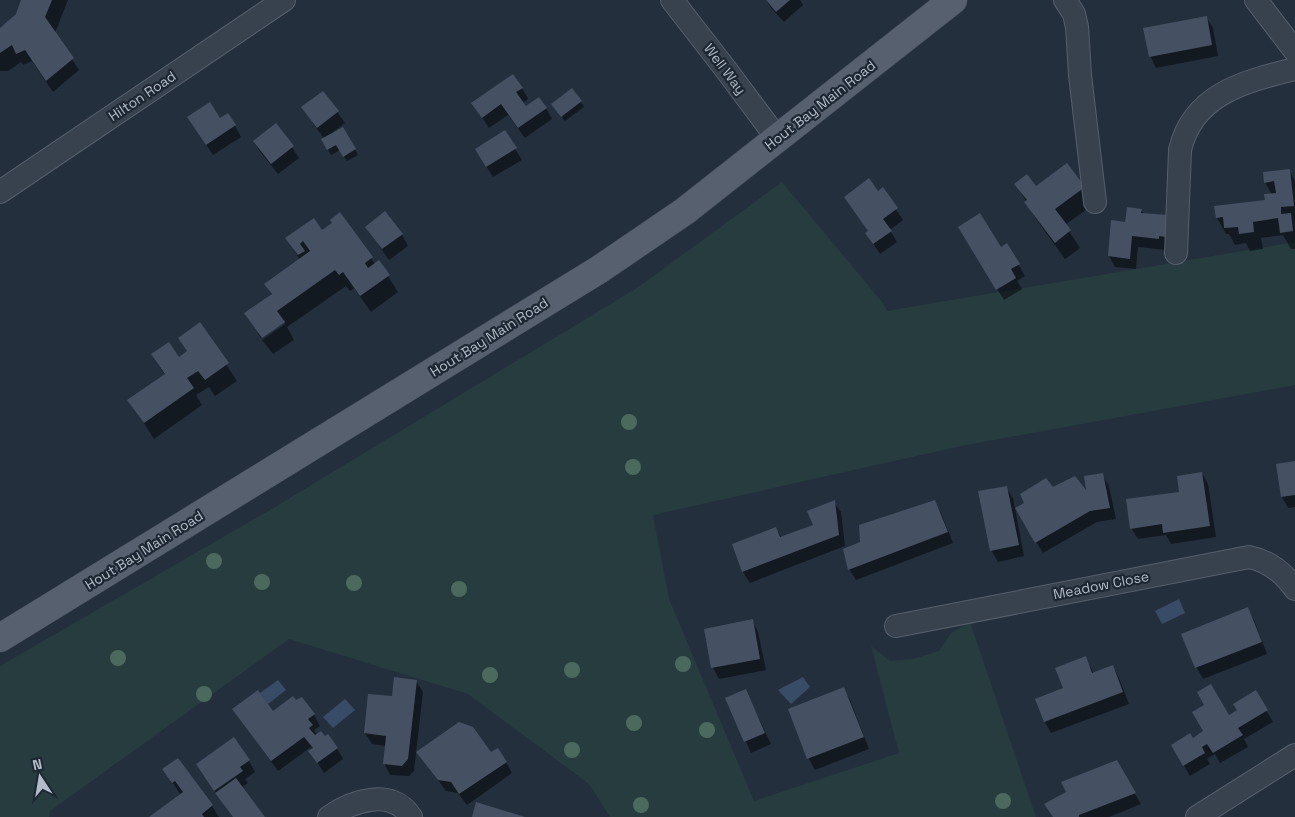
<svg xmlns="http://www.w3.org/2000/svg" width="1295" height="817" font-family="'Space Grotesk',sans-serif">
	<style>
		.green { fill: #263c3f }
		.water { fill: #394c67 }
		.shadow { fill: #0007 }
		.building { fill: #455162 }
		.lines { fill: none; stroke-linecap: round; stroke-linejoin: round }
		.minor-casing { stroke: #565f6c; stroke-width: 24 }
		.major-casing { stroke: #414a57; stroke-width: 29 }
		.minor { stroke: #38414e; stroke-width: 22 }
		.major { stroke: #56606e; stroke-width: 28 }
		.tree { fill: #4b6a5d }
		.labels { text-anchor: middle; stroke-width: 4.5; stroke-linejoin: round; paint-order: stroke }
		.street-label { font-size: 14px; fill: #b4bcc9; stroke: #1d2633 }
	</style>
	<rect width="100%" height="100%" fill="#242f3e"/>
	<path class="green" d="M782 182 883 303 887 311 1295 242V385L961 446 653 515 669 599 754 801 899 753 871 646 890 661 913 659 939 651 951 633 970 622 1036 817H610L589 784 468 694 289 639 50 811 49 817H0V666L275 507 637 288Z"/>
	<path class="water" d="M1179 599 1185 613 1162 624 1155 611Z
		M803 677 810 687 791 704 778 690Z
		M278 680 286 690 268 704 260 693Z
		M345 699 355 710 333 728 323 717Z"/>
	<path class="shadow" d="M22 0H68L55 33 79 70 53 92 32 61 23 65 21 62 8 71H0V29L17 14Z
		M766 0H800L803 5 784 22 771 8Z
		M1206 17 1213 28 1218 56 1156 68 1150 56Z
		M522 88 528 99 523 103 526 108H546L552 119 525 138 508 115 489 128 473 104Z
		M323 92 345 123 333 132 334 133 343 128 358 155 347 161 340 150 331 155 322 140 324 139 303 108Z
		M581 102 584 107 565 121 556 110Z
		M220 120 235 126 241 137 213 155 195 128Z
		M254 142 292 147 299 158 278 174 261 153Z
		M515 149 522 160 493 177 483 161Z
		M1067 165 1094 204 1065 225 1080 248 1065 259 1036 219 1016 184 1036 188Z
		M1289 170 1295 181V249H1291L1283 235 1261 238 1263 249 1250 251 1246 243 1235 245 1229 234H1226L1217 218 1266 201 1272 195 1265 182Z
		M882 189 903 220 890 230 897 242 880 254 866 233 868 232 877 192Z
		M1141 210 1144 214 1168 217 1172 248 1165 247V250L1138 247 1136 269 1115 267 1109 256 1112 222 1126 223Z
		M340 214 375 264 379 262 398 292 371 312 354 288 350 291 346 286 287 327 294 340 273 354 262 340 285 324V320L261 338 246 314 272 295 266 284 300 260 287 238 322 231 333 223Z
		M366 227 402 235 408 246 389 260Z
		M960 228 1000 249 1007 245 1025 276 1017 281 1022 289 1004 300Z
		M199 324 237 381 215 396 209 387 196 395 202 405 154 439 129 400 165 375 152 355 179 359 188 352 179 338Z
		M1295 463V507L1288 508 1282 497 1278 465Z
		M1202 473 1208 484 1216 537 1171 544 1166 535 1138 539 1131 528 1181 493Z
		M1102 475 1109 486 1116 519 1097 522 1043 553 1016 509 1052 489 1088 495Z
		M1006 487 1013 498 1024 556 998 562 991 550Z
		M834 502 841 512 845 546 750 583 743 572 733 545 776 529 782 538 814 526Z
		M935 502 941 513 953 543 856 580 849 569 861 543Z
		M1248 609 1254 620 1267 654 1203 679 1197 668 1183 634Z
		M752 620 758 632 766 670 719 679 713 668 705 630Z
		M1086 658 1094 674 1113 666 1119 678 1129 704 1051 733 1045 722Z
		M416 681 423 692 414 771 409 776 390 775 384 763 386 746 372 744 365 733 393 697Z
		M843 689 850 700 869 749 815 770 809 759 790 710Z
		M746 691 771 744 751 753 727 699Z
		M1255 692 1273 722 1244 739 1248 747 1220 763 1215 754 1207 759 1210 764 1190 776 1172 745 1192 739 1238 710Z
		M234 709 314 715 320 726 314 730 317 735 337 748 343 759 324 773 310 751 313 749 311 747 278 771Z
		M418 752 490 753 506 762 512 773 467 805 458 793 446 791Z
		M249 761 255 772 245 779 248 783 241 788 263 817H233L197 765Z
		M1116 762 1141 804 1109 817H1054Z
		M164 770 212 806 219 817H151L181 795Z"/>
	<path class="building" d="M21 0H52L45 17 74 58 46 81 25 50 16 54 12 45 0 53V28L16 14Z
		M766 0H790L776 12Z
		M1207 16 1212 45 1149 57 1143 28Z
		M513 74 523 88 516 92 526 106 539 97 547 108 518 128 501 104 482 118 471 103Z
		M572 88 582 101 561 117 551 104Z
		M323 91 339 111 317 128 301 107Z
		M210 102 220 118 228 113 236 125 206 145 187 117Z
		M276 123 294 146 271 164 253 141Z
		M343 127 356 149 343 157 336 145 327 150 321 139Z
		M505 130 517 148 486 167 475 149Z
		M1067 163 1085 187 1055 209 1071 230 1055 243 1024 202 1027 200 1014 184 1027 174 1036 186Z
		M1290 169 1294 206 1281 207V214L1291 213 1293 231 1280 233 1278 218 1253 222 1254 232 1239 234 1238 227 1224 228 1223 217 1216 218 1214 206 1265 200 1264 194 1276 193 1274 181 1264 183 1263 172Z
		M869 178 878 191 883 187 898 208 883 219 892 231 873 244 865 233 868 231 844 197Z
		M1127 207 1142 209 1141 213 1168 215 1166 237 1159 236V239L1132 236 1130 259 1108 256 1111 220 1125 222Z
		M385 211 403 234 382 249 365 227Z
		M340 212 373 257 365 263 368 268 379 260 390 275 360 296 343 272 339 275 335 270 277 311 285 322 262 338 244 313 272 294 264 284 310 251 303 241 300 244 305 251 298 255 285 238 314 218 322 230 332 223 330 220Z
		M980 213 1001 247 1007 243 1020 264 1011 269 1016 278 996 290 958 227Z
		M200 322 229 363 205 380 198 371 187 378 194 388 144 423 127 400 165 374 151 354 169 342 179 357 187 351 178 338Z
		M1295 461V495L1281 497 1276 464Z
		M1202 472 1210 526 1163 533 1162 524 1130 529 1126 499 1179 492 1177 476Z
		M1103 473 1110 508 1090 511 1035 543 1015 508 1024 503 1020 494 1046 478 1053 487 1075 476 1086 490 1084 476Z
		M1007 486 1019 545 990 551 978 491Z
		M835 500 839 535 742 572 732 544 776 527 780 537 813 525 807 511Z
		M935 500 948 532 848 570 843 549 860 542 859 525Z
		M1248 607 1262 642 1195 668 1181 634Z
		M753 619 760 659 711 668 704 629Z
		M1086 656 1092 673 1113 665 1123 692 1044 722 1035 699 1063 688 1055 668Z
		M394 677 417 680 408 759 402 766 383 764 386 736 364 733 368 694 392 696Z
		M1211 684 1229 715 1237 710 1233 704 1256 690 1268 710 1238 728 1243 735 1213 753 1207 744 1202 747 1205 753 1183 766 1171 745 1190 733 1193 738 1203 731 1192 712 1204 705 1197 692Z
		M844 687 864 737 807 759 788 709Z
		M746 689 765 733 744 742 725 698Z
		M258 690 273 711 293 696 296 700 302 697 315 714 308 719 313 725 309 728 315 735 321 731 325 736 328 734 338 748 317 763 308 751 313 748 304 737 271 761 232 709Z
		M459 722 473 727 491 752 498 748 507 762 459 794 451 782 438 780 416 752Z
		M234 737 250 760 240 767 243 771 214 791 196 764Z
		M178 758 213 805 202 814 204 817H149L183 792 175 781 172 783 162 769Z
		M1117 760 1136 793 1079 815V817H1053L1044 804 1066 792 1061 782Z
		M236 778 265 817H233L215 793Z
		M476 802 525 817H472Z"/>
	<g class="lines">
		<defs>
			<path id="minor" d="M672 0 727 71 777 138
				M1065 0 1074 14 1077 27 1080 75 1095 202
				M1256 0 1295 51
				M0 192 284 0
				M1176 253 1180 150C1193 93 1247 81 1295 69
				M896 626 1249 557C1269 561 1283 572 1295 589
				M329 817C352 801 392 787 411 817
				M1197 817 1295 755"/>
			<path id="major" d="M0 638 600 269 685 211 953 0"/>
		</defs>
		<use href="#minor" class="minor-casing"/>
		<use href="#major" class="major-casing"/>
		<use href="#minor" class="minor"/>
		<use href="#major" class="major"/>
	</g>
	<g class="tree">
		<circle cx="629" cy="422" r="8"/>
		<circle cx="633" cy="467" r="8"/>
		<circle cx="214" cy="561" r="8"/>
		<circle cx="262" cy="582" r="8"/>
		<circle cx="354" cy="583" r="8"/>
		<circle cx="459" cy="589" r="8"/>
		<circle cx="118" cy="658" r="8"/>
		<circle cx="683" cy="664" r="8"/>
		<circle cx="572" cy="670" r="8"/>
		<circle cx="490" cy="675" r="8"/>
		<circle cx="204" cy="694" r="8"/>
		<circle cx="634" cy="723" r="8"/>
		<circle cx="707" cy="730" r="8"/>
		<circle cx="572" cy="750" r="8"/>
		<circle cx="1003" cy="801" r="8"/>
		<circle cx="641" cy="805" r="8"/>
	</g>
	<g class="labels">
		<g class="street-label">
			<text transform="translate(725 69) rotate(53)" y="5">Well Way</text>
			<text transform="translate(142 96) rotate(-34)" y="5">Hilton Road</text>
			<text transform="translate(820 105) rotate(-38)" y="5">Hout Bay Main Road</text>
			<text transform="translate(489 337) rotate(-32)" y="5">Hout Bay Main Road</text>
			<text transform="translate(144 550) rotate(-32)" y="5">Hout Bay Main Road</text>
			<text transform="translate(1101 585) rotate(-11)" y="5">Meadow Close</text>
		</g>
	</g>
	<g transform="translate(40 777) rotate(348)" stroke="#1d2633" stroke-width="4" paint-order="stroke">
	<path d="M0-4L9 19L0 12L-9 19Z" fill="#b4bcc9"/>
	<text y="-8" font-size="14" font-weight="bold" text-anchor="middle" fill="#b4bcc9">N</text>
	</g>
</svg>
